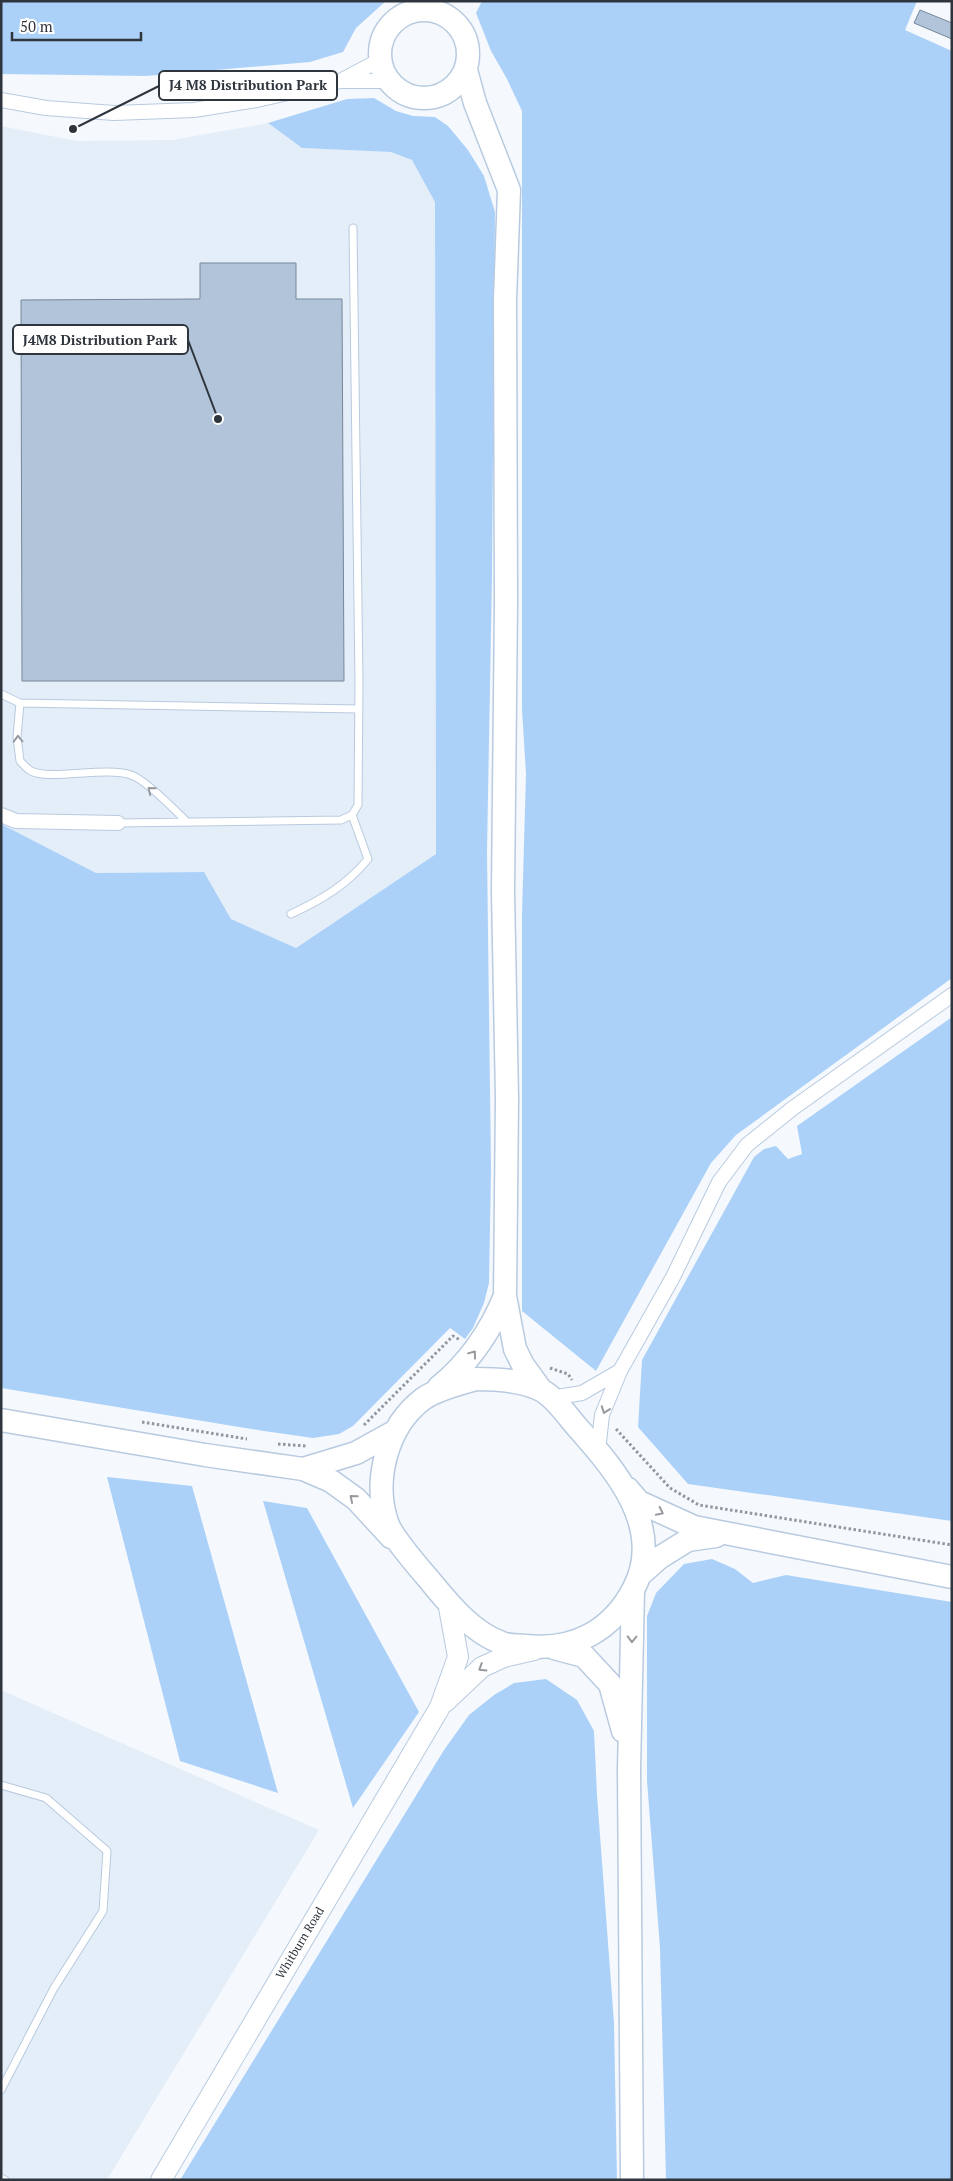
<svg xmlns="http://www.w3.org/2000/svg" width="953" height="2181" font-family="'PT Serif',serif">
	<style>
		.built { fill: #e4eef8 }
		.green { fill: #acd1f9 }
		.building { fill: #b2c4d9; stroke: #76879a }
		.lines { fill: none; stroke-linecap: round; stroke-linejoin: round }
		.lane-casing { stroke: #b8cadf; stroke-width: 9 }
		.street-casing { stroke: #b8cadf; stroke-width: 16 }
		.secondary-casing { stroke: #b8cadf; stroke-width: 22 }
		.primary-casing { stroke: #b8cadf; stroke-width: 25 }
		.path { stroke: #91979d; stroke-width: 3; stroke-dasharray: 2.5 2.5; stroke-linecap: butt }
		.lane { stroke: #fff; stroke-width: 7 }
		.street { stroke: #fff; stroke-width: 14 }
		.secondary { stroke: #fff; stroke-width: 20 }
		.primary { stroke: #fff; stroke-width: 22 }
		.oneway { stroke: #969a9e }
		.labels { text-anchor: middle; stroke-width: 4; stroke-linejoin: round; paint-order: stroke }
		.street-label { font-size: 12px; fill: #2e353d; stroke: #fff }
		.leader { fill: none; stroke: #2e353d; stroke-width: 2 }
		.callout-dot { fill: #2e353d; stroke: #fff; stroke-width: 2 }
		.callout { fill: #fff; stroke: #2e353d; stroke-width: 2 }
		.callout-label { font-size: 14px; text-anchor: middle; font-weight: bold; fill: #2e353d }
	</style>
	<rect width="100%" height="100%" fill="#f5f9fd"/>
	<path class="built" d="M268 123 302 148 391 152 413 160 435 202 436 854 296 948 231 919 204 872 96 873 1 824V126L77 141 172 140Z
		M1 1690 319 1830 107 2180H1Z"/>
	<path class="green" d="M1 1H386L356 28 343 52 310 62 146 76 1 74Z
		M482 1H917L905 30 952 51V978L736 1135 711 1163 596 1371 522 1311V913L526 774 522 710V111L507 79 491 51 476 13Z
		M374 98 396 111 413 116 435 117 448 126 468 150 484 176 495 212 492 575 487 852 491 1170 489 1283 484 1303 473 1328 465 1339 450 1328 353 1426 339 1434 313 1438 264 1431 1 1388V824L96 873 204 872 231 919 296 948 436 854 435 202 412 160 391 152 302 148 268 123 347 99Z
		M952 1017V1521L688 1484 638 1427 642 1360 754 1157 764 1149 776 1146 788 1159 802 1154 797 1126Z
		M107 1477 192 1486 278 1793 180 1761Z
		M263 1501 307 1508 419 1712 353 1808Z
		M712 1559 735 1569 753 1583 786 1575 952 1602V2180H666L660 1948 647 1781V1616L656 1593 684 1564Z
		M546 1679 577 1700 594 1731 597 1795 614 2023 617 2180H180L444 1750 469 1715 494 1695 514 1683Z"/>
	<path class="building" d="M920 10 952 23V39L914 23Z
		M200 263H296V299H342L344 681H22L21 300 200 299Z"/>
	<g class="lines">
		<defs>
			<path id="lane" d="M1 694 20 703 359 709
				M20 703 17 737 20 761C23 764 27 769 31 771 50 781 105 766 131 775 145 779 176 811 187 822
				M118 823 341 820 352 815 358 805 359 681 353 228
				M291 914C321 900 347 885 368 859L352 815
				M1 1785 46 1798 107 1851 103 1911 54 1988 1 2090
				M1 2178 5 2180"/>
			<path id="street" d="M342 80 380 60
				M1 100 46 108 114 113 194 110 257 100 341 81H390
				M1 815 16 821 118 823
				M551 1398 582 1393 620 1371
				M598 1451 602 1415 620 1371 673 1277 719 1182 747 1145 793 1108 952 995"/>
			<path id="secondary" d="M445 1702 482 1667 504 1657 534 1650
				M161 2180 440 1707 458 1657 448 1602"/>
			<path id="primary" d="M380 54a44 44 0 1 1 88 0a44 44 0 1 1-88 0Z
				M466 70 475 103 509 190 505 300 506 602 503 891 507 1099 505 1296 515 1349 523 1365 541 1390
				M476 1379C497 1379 522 1380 541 1390 556 1398 567 1416 578 1428 616 1471 665 1528 634 1588 612 1631 574 1651 526 1646 519 1645 509 1646 502 1643 473 1633 449 1604 431 1582 420 1569 391 1536 387 1522 373 1480 387 1426 423 1399 437 1389 459 1384 476 1379Z
				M439 1387C470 1362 490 1332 505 1296
				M1 1420 205 1455 303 1469 331 1481 356 1499 391 1537
				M303 1469 356 1453 394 1432
				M628 1489 639 1502 694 1527 952 1577
				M641 1574 659 1558 688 1540 716 1536
				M554 1648 584 1656 610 1684 623 1731
				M632 2180 629 1769 633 1591"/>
		</defs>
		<use href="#lane" class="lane-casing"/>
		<use href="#street" class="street-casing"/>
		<use href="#secondary" class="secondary-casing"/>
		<use href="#primary" class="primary-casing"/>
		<path class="path" d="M550 1368 568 1374 572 1380
			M142 1422 247 1439
			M364 1425 453 1336 460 1340
			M616 1429 670 1488 699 1505 952 1545
			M278 1444 306 1446"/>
		<use href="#lane" class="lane"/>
		<use href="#street" class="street"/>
		<use href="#secondary" class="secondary"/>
		<use href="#primary" class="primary"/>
	</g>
	<defs><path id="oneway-chevron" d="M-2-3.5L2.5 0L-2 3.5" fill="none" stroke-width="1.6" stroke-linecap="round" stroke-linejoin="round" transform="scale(1.25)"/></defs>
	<g class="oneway">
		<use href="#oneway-chevron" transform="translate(18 739) rotate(-92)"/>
		<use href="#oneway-chevron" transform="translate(151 790) rotate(-141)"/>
		<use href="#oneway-chevron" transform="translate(473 1354) rotate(-53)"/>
		<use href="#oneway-chevron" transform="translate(605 1410) rotate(110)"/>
		<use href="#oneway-chevron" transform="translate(353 1498) rotate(-140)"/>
		<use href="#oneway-chevron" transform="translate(660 1512) rotate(26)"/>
		<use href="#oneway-chevron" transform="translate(632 1639) rotate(91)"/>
		<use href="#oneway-chevron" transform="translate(482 1668) rotate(148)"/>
	</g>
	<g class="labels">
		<g class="street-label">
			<text transform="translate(300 1943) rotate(-59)" y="4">Whitburn Road</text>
		</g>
	</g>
	<path class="leader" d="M73 129L159 86M218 419L188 340"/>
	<g class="callout-dot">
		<circle cx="73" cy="129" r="5"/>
		<circle cx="218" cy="419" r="5"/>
	</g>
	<g class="callout">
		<rect x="159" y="71" width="178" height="29" rx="5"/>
		<rect x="13" y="325" width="175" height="29" rx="5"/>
	</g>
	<g class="callout-label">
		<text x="248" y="90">J4 M8 Distribution Park</text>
		<text x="100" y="345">J4M8 Distribution Park</text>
	</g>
	<rect width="953" height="2181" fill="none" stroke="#2e353d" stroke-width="5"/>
	<path d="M12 32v8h129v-8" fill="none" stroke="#2e353d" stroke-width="2.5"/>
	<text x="20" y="32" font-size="15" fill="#2e353d" stroke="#ffffff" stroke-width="4" paint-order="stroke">50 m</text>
</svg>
